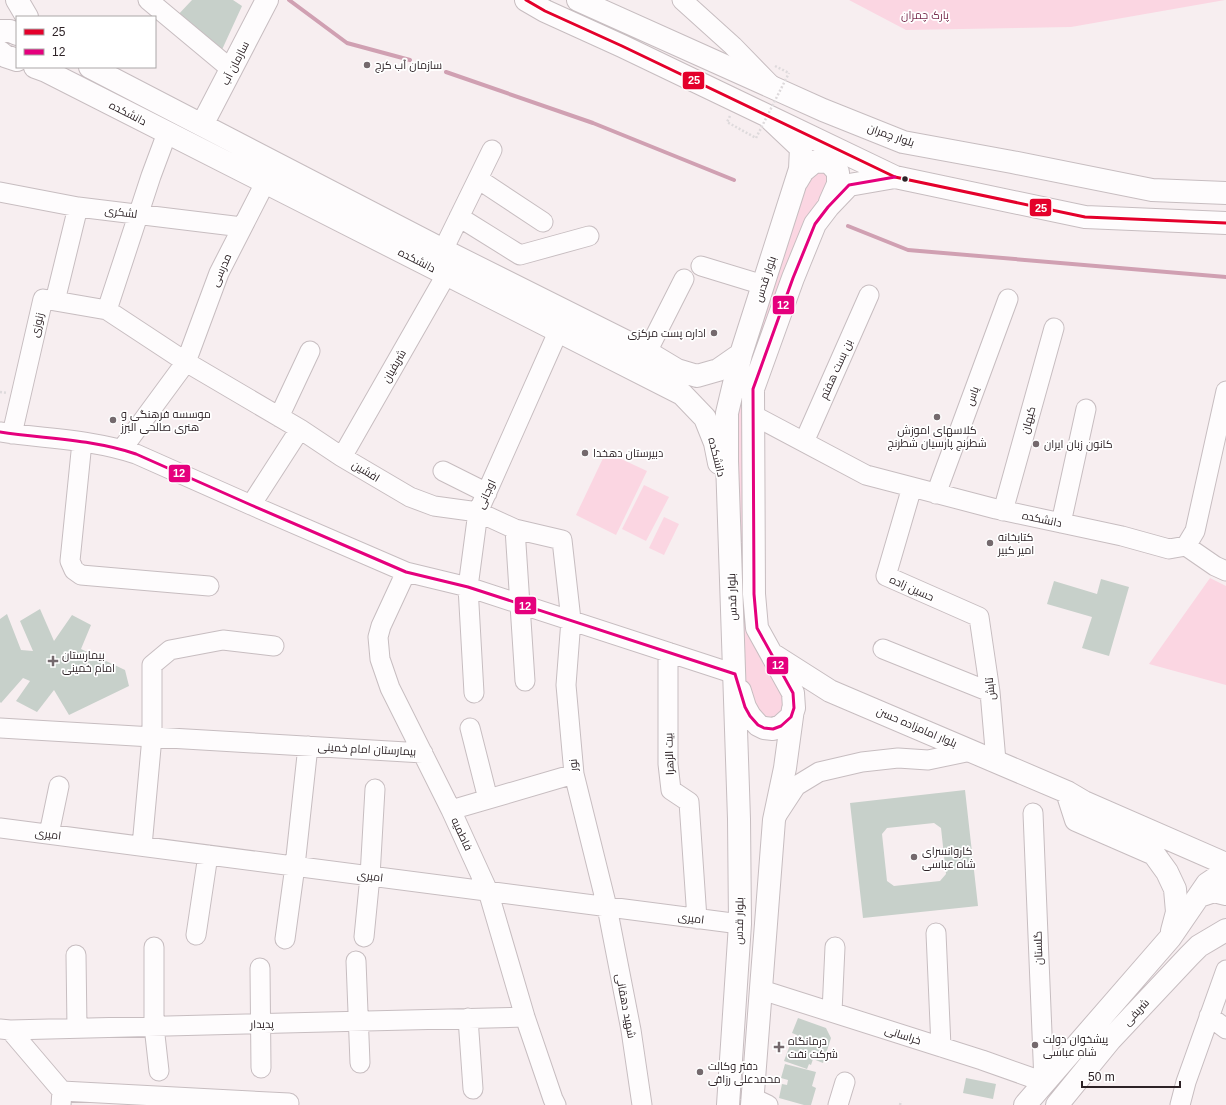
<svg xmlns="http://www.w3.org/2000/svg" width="1226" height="1105" font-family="Arial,Cairo,sans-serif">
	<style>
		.green { fill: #fbd6e2 }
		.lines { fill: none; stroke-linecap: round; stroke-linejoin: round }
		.stream { stroke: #d0a0b2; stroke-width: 4 }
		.building { fill: #c7d0ca; fill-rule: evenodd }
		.minor-casing { stroke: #c7bdc0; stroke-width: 21 }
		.major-casing { stroke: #c7bdc0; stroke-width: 24 }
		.path { stroke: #dedadc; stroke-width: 2.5; stroke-dasharray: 2 2; stroke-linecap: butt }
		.minor { stroke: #fefcfd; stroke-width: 19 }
		.major { stroke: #fefcfd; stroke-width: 22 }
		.path-bridge { stroke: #dedadc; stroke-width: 2.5; stroke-dasharray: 2 2; stroke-linecap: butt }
		.bus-1-casing { stroke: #fff; stroke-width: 6 }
		.bus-2-casing { stroke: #fff; stroke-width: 6 }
		.bus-1 { stroke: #e4002b; stroke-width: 3 }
		.bus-2 { stroke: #e5007d; stroke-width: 3 }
		.poi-dot { fill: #74696d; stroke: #fff; stroke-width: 1.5 }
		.bus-dot { fill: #2d2226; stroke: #fff; stroke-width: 1.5 }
		.labels { text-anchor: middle; stroke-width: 3.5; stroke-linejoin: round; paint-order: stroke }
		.park-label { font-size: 11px; fill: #772a4c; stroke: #fff }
		.street-label { font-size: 11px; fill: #2d2226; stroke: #fff }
		.poi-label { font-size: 11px; fill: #2d2226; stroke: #fff; text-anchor: start }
		.line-badge { stroke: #fff; stroke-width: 1.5 }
		.badge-label { font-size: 11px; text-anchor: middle; font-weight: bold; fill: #fff }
	</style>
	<rect width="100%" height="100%" fill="#f7eef0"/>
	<path class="green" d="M849 0H1225L1071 27 906 30Z
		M822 170 831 179 747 388 751 610 780 681 785 707 773 720 762 718 741 682 733 411 803 186 809 178Z
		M606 452 647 471 616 535 576 515Z
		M644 485 669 497 646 541 622 529Z
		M664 517 679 524 664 555 649 548Z
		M1210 578 1226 586V685L1149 664Z"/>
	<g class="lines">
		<path class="stream" d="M289 0 347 43 410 60
			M446 72 593 123 734 180
			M848 226 908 250 1226 277"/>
	</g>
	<path class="building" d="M192 0H233L242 6 220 54 176 17Z
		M1101 579 1129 587 1109 656 1082 648 1092 617 1047 604 1054 581 1097 594Z
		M40 609 54 641 72 615 91 625 81 649 125 670 129 686 69 715 54 690 37 712 16 701 30 681 23 678 1 703 0 702V619L7 614 21 650 33 651 20 621Z
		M965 790 978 906 863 918 850 803ZM934 823 941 828 946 874 940 881 894 886 887 881 882 834 887 828Z
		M798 1018 826 1028 831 1038 823 1063 813 1059 811 1065 809 1064 807 1069 784 1061 791 1042 794 1043 797 1035 792 1033Z
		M785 1064 816 1072 812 1086 816 1088 811 1105H804L779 1098 782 1084 787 1085 788 1080 781 1078Z
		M966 1078 996 1084 993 1099 963 1093Z"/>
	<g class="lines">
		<defs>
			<path id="minor" d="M148 0 232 70
				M682 0 733 46 771 85
				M478 179 543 222
				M265 183 219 273 186 362 300 429 342 457 410 497 434 506 478 512 515 529 562 540 571 620 566 685 574 774 607 907 631 1030 642 1105
				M0 192 78 207 242 227
				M459 217 520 255 589 236
				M443 250 492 150
				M701 266 763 285
				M55 301 107 310 186 362 122 449
				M107 310 151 176 167 133
				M647 352 684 279
				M753 415 866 475 996 509 1122 536 1169 549 1186 546 1195 531 1226 391
				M279 417 310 351
				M0 432C45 439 92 439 136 454L251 505 406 572 468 587 735 674
				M12 434 43 299 55 301 78 207
				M82 442 70 561 74 570 81 575 209 586
				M804 442 869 295
				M342 457 446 275
				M443 471 487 493
				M912 487 886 576 979 617 990 692 996 761
				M936 494 1008 299
				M251 505 300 429
				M1003 511 1054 328
				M1061 523 1086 409
				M515 529 525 681
				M1186 546 1215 566 1226 571
				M406 572 381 626 378 637 380 659 390 688 451 810 488 891 525 1017 553 1099 556 1105
				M883 649 990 692
				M668 652V764L671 790 689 802 697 919
				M474 693 468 587 478 512 558 332
				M0 728 423 753
				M470 728 488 799
				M451 810 574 774
				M777 815 796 786 819 772 862 762 898 758 928 760 971 751
				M0 828 740 924
				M49 834 59 786
				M142 846 152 737V665L170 650 223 640 274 646
				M936 933 941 1047
				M196 935 208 855
				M364 937 370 876 375 789
				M285 939 295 866 308 746
				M154 947V1026L159 1071
				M76 955 77 1028
				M356 961 360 1063
				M260 968 261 1068
				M762 990 982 1060 1044 1082 1033 813
				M832 1012 835 947
				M1209 1016 1226 1029
				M468 1018 473 1089
				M0 1029 10 1030 525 1017
				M10 1030 62 1091 61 1105
				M62 1091 289 1103
				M753 1098 768 1105
				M838 1105 845 1082
				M1180 1105 1186 1082 1226 970"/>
			<path id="major" d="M17 0 27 17
				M526 0 545 11 622 46 895 177 1085 217 1226 223
				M578 0 823 110 903 142 1012 162 1152 190 1226 193
				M0 31H10L17 34
				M0 52 5 56 17 60
				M35 67 46 71 682 394 705 418 715 443 719 463
				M90 67 443 250 647 352 677 370 697 376 718 370 741 354
				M202 125 267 0
				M797 181 803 171 815 161 829 162 838 172V184L830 202
				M775 656 830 691 1067 792 1084 802 1226 864
				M740 691 745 707 750 716 758 725 764 728 773 729 781 726 791 717 794 708 793 693 757 628 754 594 753 389 793 278 815 224 828 207 849 185 895 177
				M1067 792 1076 820 1154 854 1167 872 1175 889 1177 912 1172 931
				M1199 896 1214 891 1226 894
				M728 1105 740 924 739 819 727 461V413L741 354 800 169 801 148 766 115
				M752 1105 774 820 785 768 793 709
				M1025 1105 1170 938 1207 884 1219 876 1226 874
				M1057 1105 1110 1040 1189 956 1199 946 1226 930"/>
		</defs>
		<use href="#minor" class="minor-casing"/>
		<use href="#major" class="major-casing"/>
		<path class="path" d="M775 66 789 73
			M730 116 727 122 756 138
			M0 392 7 393
			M900 1105 901 1101"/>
		<use href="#minor" class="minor"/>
		<use href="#major" class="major"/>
		<path class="path-bridge" d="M756 138 789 73"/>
		<defs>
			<path id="bus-1" d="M526 0 545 11 622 46 895 177 1085 217 1226 223"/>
			<path id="bus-2" d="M0 432C45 439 92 439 136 454L251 505 406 572 468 587 735 674 745 707 750 716 758 725 764 728 773 729 781 726 791 717 794 708 793 693 757 628 754 594 753 389 793 278 815 224 828 207 849 185 895 177"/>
		</defs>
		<use href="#bus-1" class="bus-1-casing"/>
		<use href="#bus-2" class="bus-2-casing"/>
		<use href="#bus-1" class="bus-1"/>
		<use href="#bus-2" class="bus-2"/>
	</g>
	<g class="poi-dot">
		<circle cx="367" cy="65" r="4"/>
		<circle cx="714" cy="333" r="4"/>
		<circle cx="937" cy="417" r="4"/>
		<circle cx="113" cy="420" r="4"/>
		<circle cx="1036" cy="444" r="4"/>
		<circle cx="585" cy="453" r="4"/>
		<circle cx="990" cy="543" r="4"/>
		<path d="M51 655h4v4h4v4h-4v4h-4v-4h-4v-4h4z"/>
		<circle cx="914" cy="857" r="4"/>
		<circle cx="1035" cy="1045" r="4"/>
		<path d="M777 1041h4v4h4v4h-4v4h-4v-4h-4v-4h4z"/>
		<circle cx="700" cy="1072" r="4"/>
	</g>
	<circle class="bus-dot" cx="905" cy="179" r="3.5"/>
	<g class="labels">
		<g class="park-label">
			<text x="925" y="19">پارک چمران</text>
		</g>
		<g class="street-label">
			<text transform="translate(235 63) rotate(-63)" y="4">سازمان آب</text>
			<text transform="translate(128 113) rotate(27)" y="4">دانشکده</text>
			<text transform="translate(891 135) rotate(19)" y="4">بلوار چمران</text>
			<text transform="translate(121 212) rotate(7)" y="4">لشکری</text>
			<text transform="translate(417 260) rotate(27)" y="4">دانشکده</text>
			<text transform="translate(221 270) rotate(-66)" y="4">مدرسی</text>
			<text transform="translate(765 279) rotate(-72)" y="4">بلوار قدس</text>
			<text transform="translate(37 325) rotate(-77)" y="4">زنوزی</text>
			<text transform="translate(394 366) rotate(-60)" y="4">شریفیان</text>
			<text transform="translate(836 369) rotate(-66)" y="4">بن بست هفتم</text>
			<text transform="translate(972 396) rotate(-70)" y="4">یاس</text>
			<text transform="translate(1028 420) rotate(-75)" y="4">کیهان</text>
			<text transform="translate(717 457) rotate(76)" y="4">دانشکده</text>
			<text transform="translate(366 471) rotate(31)" y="4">افشین</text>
			<text transform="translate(486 494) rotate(-66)" y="4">اوجانی</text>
			<text transform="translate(1042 519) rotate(12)" y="4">دانشکده</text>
			<text transform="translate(912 588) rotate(24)" y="4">حسین زاده</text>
			<text transform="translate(732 597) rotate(-92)" y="4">بلوار قدس</text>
			<text transform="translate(990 689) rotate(-97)" y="4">تابش</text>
			<text transform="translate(917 727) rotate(23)" y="4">بلوار امامزاده حسن</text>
			<text transform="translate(367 749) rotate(3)" y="4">بیمارستان امام خمینی</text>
			<text transform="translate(669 754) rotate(-92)" y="4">بیت الزهرا</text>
			<text transform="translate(573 765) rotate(-96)" y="4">نور</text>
			<text transform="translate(48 834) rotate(7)" y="4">امیری</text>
			<text transform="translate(462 834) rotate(65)" y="4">فاطمیه</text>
			<text transform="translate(370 876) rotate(7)" y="4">امیری</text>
			<text transform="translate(691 918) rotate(7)" y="4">امیری</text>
			<text transform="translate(739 921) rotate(-89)" y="4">بلوار قدس</text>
			<text transform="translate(1038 948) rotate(-92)" y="4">گلستان</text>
			<text transform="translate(626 1006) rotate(79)" y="4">شهید دهقانی</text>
			<text transform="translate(1136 1012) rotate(-47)" y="4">شریفی</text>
			<text transform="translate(262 1024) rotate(-1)" y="4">پدیدار</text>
			<text transform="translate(903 1035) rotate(18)" y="4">خراسانی</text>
		</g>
		<g class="poi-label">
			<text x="375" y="69">سازمان آب کرج</text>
			<text x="706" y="337" text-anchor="end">اداره پست مرکزی</text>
			<text x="121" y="418">موسسه فرهنگی و<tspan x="121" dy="13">هنری صالحی البرز</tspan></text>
			<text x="937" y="434" text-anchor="middle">کلاسهای اموزش<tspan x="937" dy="13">شطرنج پارسیان شطرنج</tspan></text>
			<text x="1044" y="448">کانون زبان ایران</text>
			<text x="593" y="457">دبیرستان دهخدا</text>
			<text x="998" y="541">کتابخانه<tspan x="998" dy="13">امیر کبیر</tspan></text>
			<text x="62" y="659">بیمارستان<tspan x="62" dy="13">امام خمینی</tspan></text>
			<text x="922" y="855">کاروانسرای<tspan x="922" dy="13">شاه عباسی</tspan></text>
			<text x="1043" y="1043">پیشخوان دولت<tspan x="1043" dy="13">شاه عباسی</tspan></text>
			<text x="788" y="1045">درمانگاه<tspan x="788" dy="13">شرکت نفت</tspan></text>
			<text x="708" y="1070">دفتر وکالت<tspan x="708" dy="13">محمدعلی رزاقی</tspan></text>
		</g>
	</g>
	<g class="line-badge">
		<rect x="682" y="71" width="23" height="19" rx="4" fill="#e4002b"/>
		<rect x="1029" y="198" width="23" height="19" rx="4" fill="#e4002b"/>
		<rect x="772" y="295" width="23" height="20" rx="4" fill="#e5007d"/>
		<rect x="168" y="464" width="23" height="19" rx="4" fill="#e5007d"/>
		<rect x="514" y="596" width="23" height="19" rx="4" fill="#e5007d"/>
		<rect x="766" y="656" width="23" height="19" rx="4" fill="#e5007d"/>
	</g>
	<g class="badge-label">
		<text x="694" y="84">25</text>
		<text x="1041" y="212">25</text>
		<text x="783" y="309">12</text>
		<text x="179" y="477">12</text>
		<text x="525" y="610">12</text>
		<text x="778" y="669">12</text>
	</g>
	<rect x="16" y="16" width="140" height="52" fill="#ffffff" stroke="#aba7a8"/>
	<rect x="24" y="29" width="20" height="6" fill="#e4002b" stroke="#aba7a8"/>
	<text x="52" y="36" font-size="12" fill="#2d2226">25</text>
	<rect x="24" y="49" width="20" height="6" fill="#e5007d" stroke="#aba7a8"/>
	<text x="52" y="56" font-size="12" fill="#2d2226">12</text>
	<path d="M1082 1081v6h98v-6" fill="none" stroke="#2d2226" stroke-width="2"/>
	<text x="1088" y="1081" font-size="12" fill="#2d2226" stroke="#ffffff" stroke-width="3" paint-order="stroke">50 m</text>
</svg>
